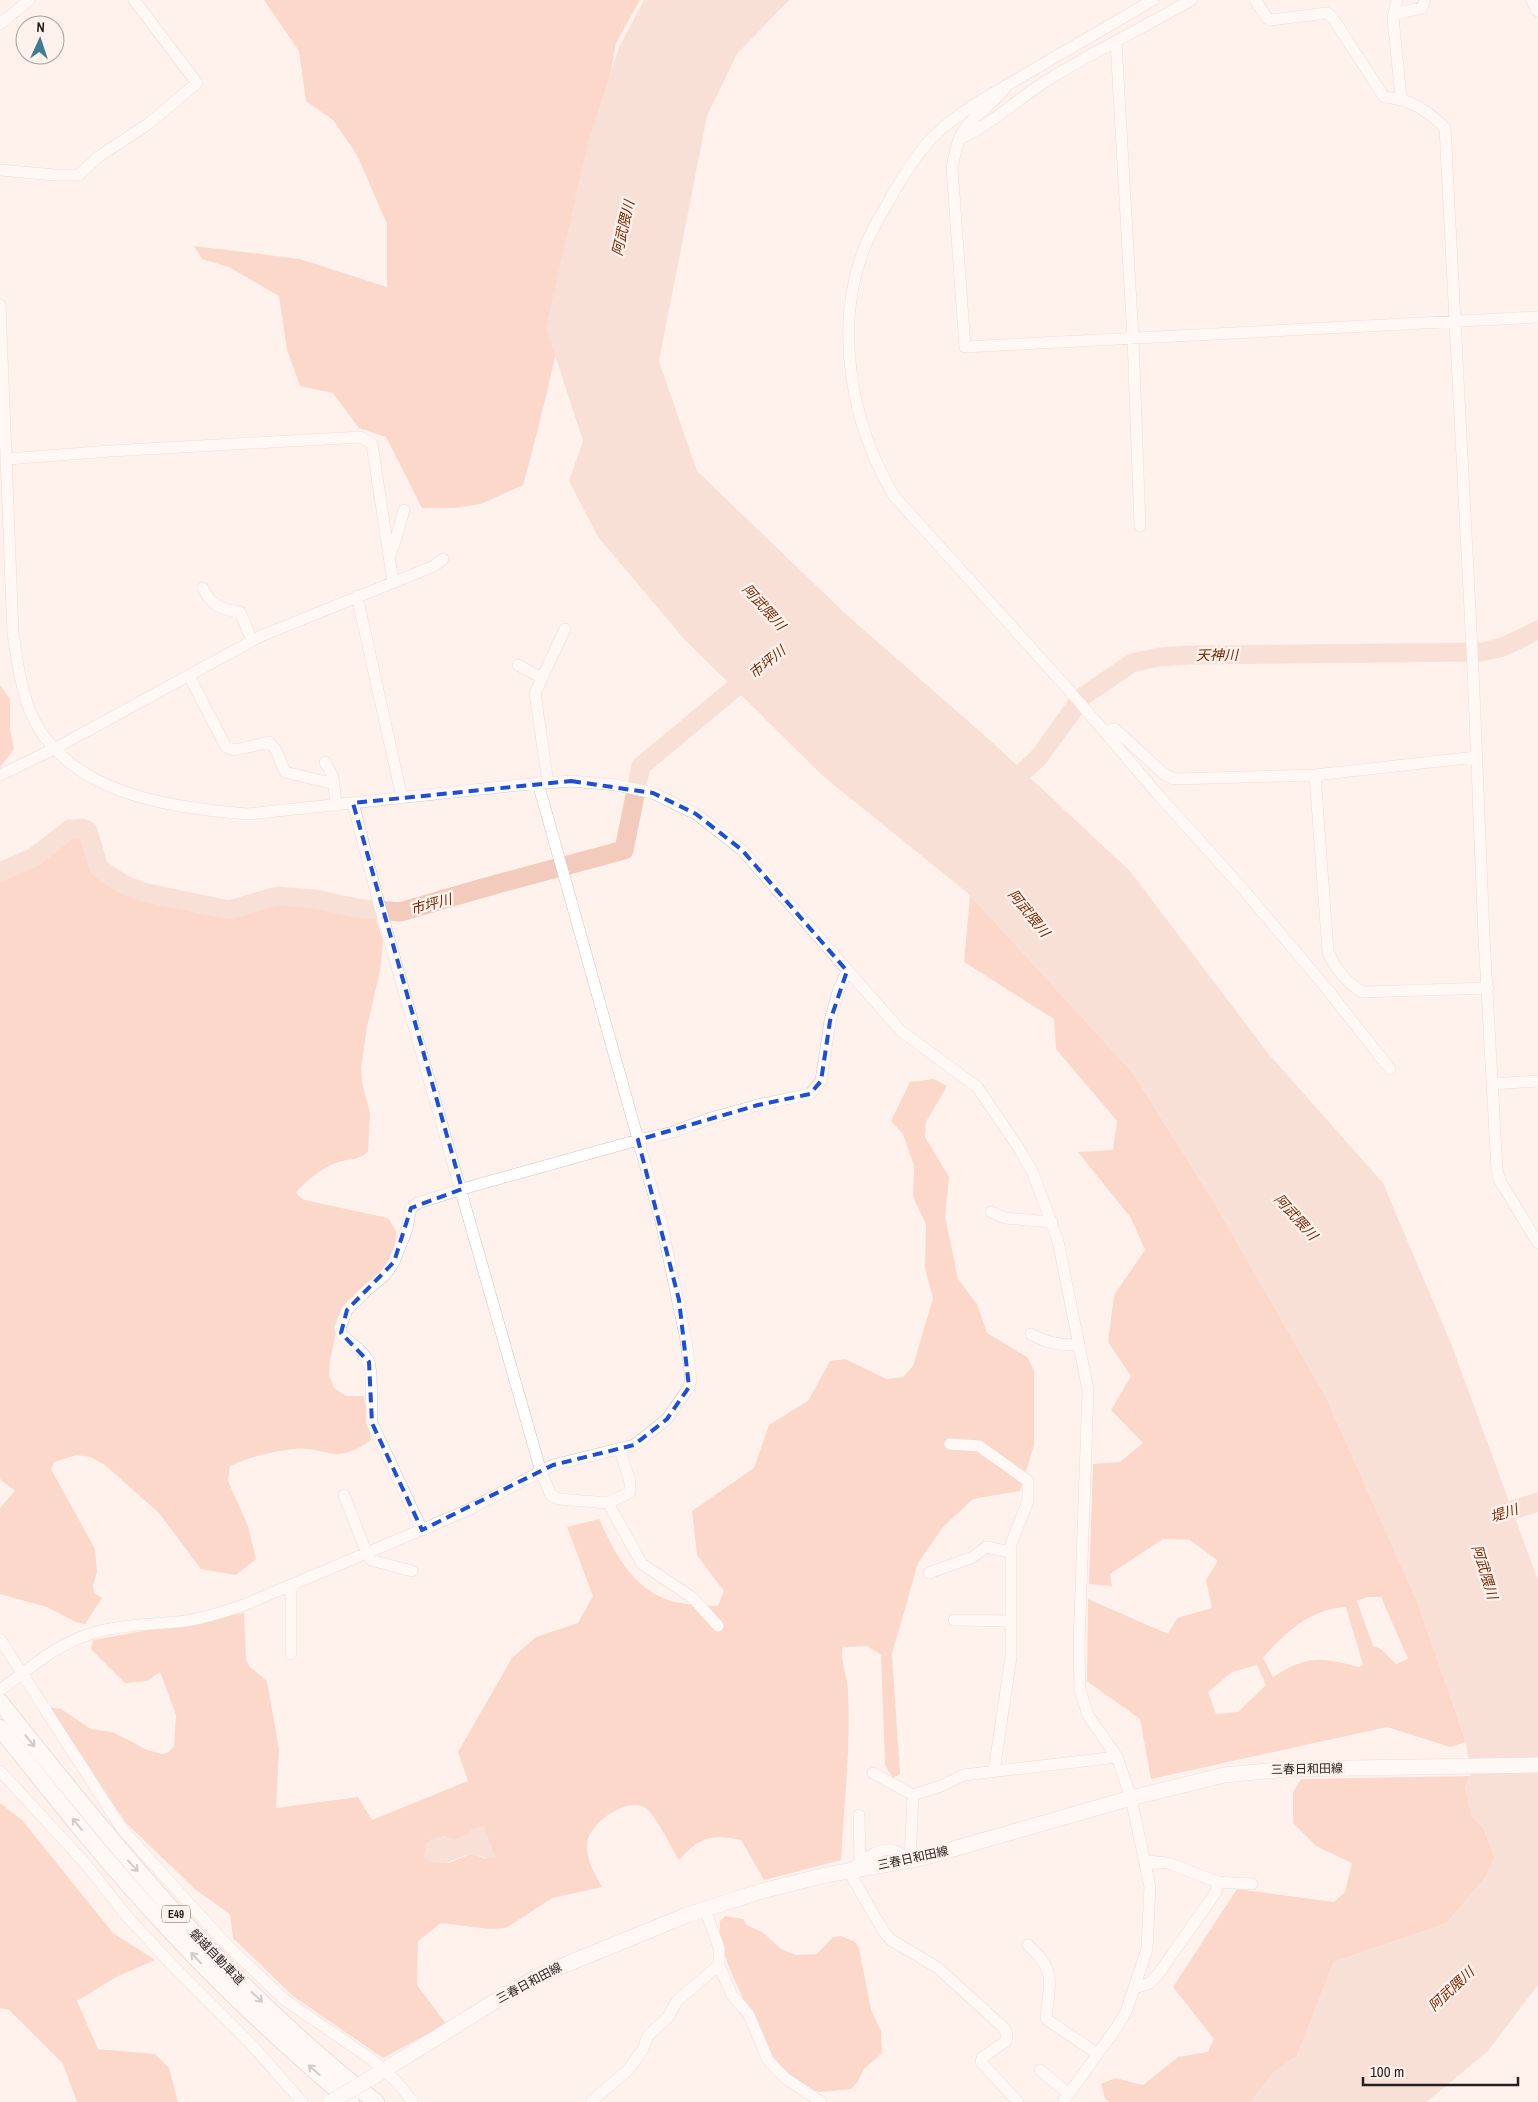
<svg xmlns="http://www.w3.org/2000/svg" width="1538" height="2102" font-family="'Archivo Narrow','Noto Sans JP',sans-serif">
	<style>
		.green { fill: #f7b9a1; fill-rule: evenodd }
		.water { fill: #f2cbbd }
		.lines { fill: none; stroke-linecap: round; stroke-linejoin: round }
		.river { stroke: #f2cbbd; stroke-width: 19 }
		.minor-casing { stroke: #d1c5c0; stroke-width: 12 }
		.major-casing { stroke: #d1c5c0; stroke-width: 16 }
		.highway-casing { stroke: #d1c5c0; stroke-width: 18 }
		.minor { stroke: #fff; stroke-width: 11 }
		.major { stroke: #fff; stroke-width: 15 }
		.highway { stroke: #fff; stroke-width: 16 }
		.major-bridge-casing { stroke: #d1c5c0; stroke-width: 16; stroke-linecap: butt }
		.major-bridge { stroke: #fff; stroke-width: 15 }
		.oneway { stroke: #9d9b9a }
		.marked { fill: none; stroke: #1d4ed8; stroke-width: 4; stroke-dasharray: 10 6; stroke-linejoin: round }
		.labels { text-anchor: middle; stroke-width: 5; stroke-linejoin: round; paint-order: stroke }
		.shield { fill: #fff2ed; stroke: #665f5c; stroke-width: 1 }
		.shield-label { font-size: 11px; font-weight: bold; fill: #25201e }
		.street-label { font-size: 12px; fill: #25201e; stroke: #fff2ed }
		.water-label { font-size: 14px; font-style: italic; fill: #772700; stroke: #fff2ed }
	</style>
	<rect width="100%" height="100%" fill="#fff2ed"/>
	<path class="green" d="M264 0H640L616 43C588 191 564 340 523 485L481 504 454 508H422L386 437 359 428 333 393 300 386 287 350 279 296 229 267 202 259 194 246 300 259 387 287V224L357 155 333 120 306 101 299 51Z
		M0 685 10 699V729L14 749 0 767Z
		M75 836 90 839 106 871 166 896 221 902 281 888 314 890 370 901 383 941 380 971 367 1027 361 1068 362 1083 370 1113 368 1152C354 1162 352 1158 338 1162 322 1168 306 1180 296 1193L302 1199 309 1201 388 1218 396 1231 395 1247 385 1267 340 1315 330 1360 329 1375 334 1388 346 1396H364L371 1440C332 1467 331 1446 294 1449 272 1451 250 1457 230 1466L228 1481 248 1526 256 1559 236 1575 201 1569 159 1513 106 1466 91 1457 76 1455 54 1462 51 1469 95 1549 97 1572 93 1586 94 1593 102 1598 85 1624 78 1623 47 1607 0 1594V1508L15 1491 0 1479V872L13 864 41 856Z
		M970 895 1133 1073 1214 1202 1327 1399 1418 1603 1466 1742 1450 1747 1387 1727 1151 1779 1140 1719 1087 1681 1088 1599 1168 1634 1177 1618 1212 1608 1206 1580 1218 1561 1190 1540 1163 1539 1110 1574 1112 1586 1089 1584 1093 1464 1120 1462 1143 1443 1111 1410 1131 1376 1108 1342 1114 1295 1145 1250 1131 1218 1078 1152 1113 1150 1117 1121 1056 1049 1054 1019 964 962ZM1368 1597H1381L1408 1659 1396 1664 1381 1649 1373 1646 1357 1601ZM1346 1607 1363 1665 1359 1667C1319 1657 1308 1655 1273 1677L1263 1658C1284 1633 1312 1608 1346 1607ZM1257 1665 1266 1685 1238 1712 1216 1714 1208 1692 1232 1672Z
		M934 1079 947 1086 926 1122 925 1137 949 1177 945 1216 958 1279 977 1304 987 1333 1027 1357 1034 1370V1445L1020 1491 973 1499 943 1527 918 1563 892 1654 900 1774 893 1778 885 1765 881 1655 867 1646 843 1647C839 1659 848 1677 848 1691 851 1747 844 1804 841 1860L764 1880 741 1840C711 1834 700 1837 679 1860 671 1847 658 1820 648 1810 631 1793 588 1823 587 1844 586 1860 595 1874 602 1887L552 1898 506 1928 490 1929 441 1923 418 1941 417 1985 446 2024 383 2058 293 1996 233 1938 230 1914 196 1890 127 1824 46 1707 61 1709 91 1729 113 1732 147 1750 162 1754 169 1752 174 1746 176 1715 160 1672 147 1681 125 1683 91 1649 93 1640 244 1613 246 1659 249 1666 267 1681 279 1749 276 1808 358 1797 372 1820 468 1781 458 1752 512 1658 536 1637 578 1623 593 1596 567 1527 599 1519C615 1554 632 1588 671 1601 685 1605 703 1605 718 1606L724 1591 697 1555 692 1511 754 1468 769 1425 808 1401 830 1361 845 1359 887 1379 903 1377 913 1366 933 1298 925 1269 926 1224 913 1197 914 1166 903 1134 891 1121 910 1082ZM470 1834 487 1859 471 1854 449 1863 424 1857 426 1851 443 1836 454 1840Z
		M1470 1776 1465 1788 1472 1817 1483 1827 1495 1858 1486 1877 1447 1923 1334 1962 1297 2056 1273 2073 1251 2102H1109L1105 2099 1101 2084 1115 2078 1143 2085 1178 2057 1208 2052 1214 2039 1173 1987 1237 1889 1334 1902 1345 1892 1352 1863 1316 1846 1293 1823V1792L1301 1779Z
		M0 1803 22 1820 113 1933 155 1960 116 1977 77 2001 98 2049 155 2054 169 2068 178 2102H77L63 2064 9 2010 0 2008Z
		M725 1916 743 1919 747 1925 762 1932 781 1949 795 1955 817 1954 833 1937 841 1936 855 1942 859 1948 871 2010 881 2031 882 2053 864 2069 857 2083 851 2089 819 2092 796 2083 769 2056 728 1965 719 1937 720 1921Z"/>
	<path class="water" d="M644 0H789L737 54 707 116 659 361 697 471 848 616 992 742 1130 871 1267 1052 1383 1183 1452 1346 1538 1580V1985L1488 2051 1427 2102H1251L1273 2073 1297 2056 1334 1962 1447 1923 1486 1877 1495 1858 1483 1827 1472 1817 1465 1788 1470 1776 1466 1742 1418 1603 1327 1399 1214 1202 1133 1073 970 895 824 777 685 640 598 537 569 481 583 441 546 328 588 143 619 47Z
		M484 1826 495 1857C486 1859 481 1855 472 1855 457 1854 443 1872 424 1858L426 1843C436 1835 442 1836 454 1840L469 1834 470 1829Z"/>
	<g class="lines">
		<path class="river" d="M1005 789 1040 756 1082 697 1132 663 1159 657 1190 655 1482 652 1503 647 1538 630
			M0 872 34 857 70 829 83 828 88 831 99 868 123 884 143 892 229 910 277 896 315 899 356 908 400 912 497 884 624 850 641 766 754 672
			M1490 1517 1538 1502"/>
		<defs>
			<path id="minor" d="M1153 0C1113 23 1073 47 1033 70 999 90 967 106 938 132 918 151 903 175 890 199 881 215 870 232 864 249 833 329 852 425 894 496L1068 689 1161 798 1243 889 1327 989 1390 1069
				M1255 0 1267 18 1271 20 1327 13 1333 18 1384 97C1410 99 1427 110 1445 128L1473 668 1484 937 1497 1170 1500 1181 1538 1243
				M1397 0 1393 18 1401 98
				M1394 14 1422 8 1425 0
				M0 24 29 0
				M1116 42 1133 338 1140 526
				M1005 88C994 104 975 113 964 130 957 140 955 154 952 167L965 347 1538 317
				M959 139C993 124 1019 97 1051 78 1096 50 1145 27 1191 0
				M0 170 55 175H79L98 157 148 124 197 83 134 0
				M0 305 13 633C17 660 20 685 30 711 64 793 169 808 248 814L519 785 571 781 616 785 653 793 696 814 742 850 901 1031 977 1087 1018 1147 1033 1173 1058 1241 1088 1390 1079 1646 1080 1690 1088 1715 1117 1757 1131 1798 1150 1887 1147 1949 1126 2012 1117 2027 1063 2102
				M7 459 110 451 361 437 372 444 393 582
				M389 556 395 542 404 510
				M203 588C210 605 223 610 240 612L252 640
				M357 596 402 798
				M518 665 542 678
				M189 676 226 747 235 750 269 742 276 750 285 772 334 784
				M1104 731 1115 729 1164 774 1174 779 1315 775 1476 757
				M325 762 333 777 336 805
				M0 775 54 749 261 636 434 566 443 559
				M1315 775 1328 952C1335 968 1346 982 1362 992L1488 988
				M548 783 535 693 565 629
				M353 803 378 900 541 1472 551 1495 559 1499 608 1503 630 1492V1482L620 1450
				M1493 1084 1538 1081
				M991 1212 1005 1218 1052 1222
				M1031 1334C1046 1343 1060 1345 1078 1345
				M950 1444 979 1446 1028 1481V1501L1011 1544V1657L994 1771
				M344 1495 367 1554 371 1560 412 1571
				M608 1503 642 1564 693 1598 718 1626
				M422 1530 372 1423 371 1373 369 1362 362 1352 342 1335 340 1328 347 1310 368 1289 385 1275 394 1262 407 1229 411 1208 418 1203 462 1189 638 1140 673 1132 711 1118 758 1105 810 1094 821 1081 830 1021 838 992 847 971
				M929 1573 973 1557 986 1547 1011 1552
				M954 1620 1010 1621
				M0 1639 122 1829 227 1945 285 2000 371 2059 396 2081 413 2102
				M291 1654V1585
				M0 1690C29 1669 55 1645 90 1634 120 1624 154 1625 185 1621 205 1618 224 1612 244 1605L468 1510 553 1465 634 1445 667 1419 689 1387 691 1380 686 1340 661 1221 538 783
				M0 1771 85 1863 125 1914 170 1963 252 2045 302 2102
				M873 1773 913 1795 941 1786 964 1775 1117 1757
				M859 1815 860 1861
				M910 1860C904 1857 899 1851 892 1850 877 1848 859 1862 849 1872L884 1932 891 1940 938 1968 1004 2028 1007 2034 1006 2041 982 2058 981 2062 1018 2102
				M910 1860 913 1795
				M1146 1861 1168 1863 1218 1882 1252 1884
				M705 1909 719 1948V1965L732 1995 749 2015 768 2060 785 2078 821 2102
				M1028 1945C1058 1972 1049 1982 1046 2019L1098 2054
				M1135 1988 1150 1983 1159 1973 1216 1892 1218 1882
				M1040 2070 1069 2094
				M592 2101 629 2069 643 2049 648 2036 668 2017 677 2001 719 1965"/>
			<path id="major" d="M1534 0 1538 9
				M378 2074 505 1995 545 1973 687 1915 762 1891 826 1875 922 1858 1131 1798 1224 1775 1288 1769 1538 1765"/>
			<path id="highway" d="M0 1702C114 1846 230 1989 376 2102
				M0 1728C57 1800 114 1872 178 1939 232 1997 290 2050 351 2102"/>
		</defs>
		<use href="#minor" class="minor-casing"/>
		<use href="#major" class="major-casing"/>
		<use href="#highway" class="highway-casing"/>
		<use href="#minor" class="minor"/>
		<use href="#major" class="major"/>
		<use href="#highway" class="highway"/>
		<defs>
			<path id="major-bridge" d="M331 2102 378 2074"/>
		</defs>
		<use href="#major-bridge" class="major-bridge-casing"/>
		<use href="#major-bridge" class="major-bridge"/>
	</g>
	<defs><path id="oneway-shaft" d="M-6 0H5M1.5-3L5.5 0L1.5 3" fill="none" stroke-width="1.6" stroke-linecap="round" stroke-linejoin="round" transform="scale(1.25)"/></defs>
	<g class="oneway">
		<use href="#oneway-shaft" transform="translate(30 1741) rotate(51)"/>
		<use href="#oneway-shaft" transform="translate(77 1824) rotate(-129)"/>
		<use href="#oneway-shaft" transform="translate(133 1866) rotate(48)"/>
		<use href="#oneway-shaft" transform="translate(196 1958) rotate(-134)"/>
		<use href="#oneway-shaft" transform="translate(257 1997) rotate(43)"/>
		<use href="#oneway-shaft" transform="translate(314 2070) rotate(-139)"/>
	</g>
	<path d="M0 0H1538V2102H0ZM571 781 653 793 696 814 742 850 847 971 830 1021 821 1081 810 1094 758 1105 638 1140 679 1300 689 1387 667 1419 634 1445 553 1465 422 1530 372 1423 369 1362 341 1333 347 1310 394 1262 411 1208 462 1189 353 803Z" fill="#fff2ed" fill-opacity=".55" fill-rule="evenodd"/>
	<path class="marked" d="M571 781 653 793 696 814 742 850 847 971 830 1021 821 1081 810 1094 758 1105 638 1140 679 1300 689 1387 667 1419 634 1445 553 1465 422 1530 372 1423 369 1362 341 1333 347 1310 394 1262 411 1208 462 1189 353 803Z"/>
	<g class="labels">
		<rect class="shield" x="162" y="1905.5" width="28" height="17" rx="4"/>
		<g class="shield-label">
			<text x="176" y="1918">E49</text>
		</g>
		<g class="street-label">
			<text transform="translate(1307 1769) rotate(-1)" y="4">三春日和田線</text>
			<text transform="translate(913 1858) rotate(-12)" y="4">三春日和田線</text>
			<text transform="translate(217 1957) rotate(46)" y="4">磐越自動車道</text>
			<text transform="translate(529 1983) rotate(-28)" y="4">三春日和田線</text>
		</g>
		<g class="water-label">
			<text transform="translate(623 228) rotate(-77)" y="5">阿武隈川</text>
			<text transform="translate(764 607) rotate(48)" y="5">阿武隈川</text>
			<text transform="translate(1217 655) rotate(-1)" y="5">天神川</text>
			<text transform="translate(767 662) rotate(-39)" y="5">市坪川</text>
			<text transform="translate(431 904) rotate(-15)" y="5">市坪川</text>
			<text transform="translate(1029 913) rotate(51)" y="5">阿武隈川</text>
			<text transform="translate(1296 1217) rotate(48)" y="5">阿武隈川</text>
			<text transform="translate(1504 1513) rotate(-18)" y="5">堤川</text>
			<text transform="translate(1485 1572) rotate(73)" y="5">阿武隈川</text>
			<text transform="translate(1451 1989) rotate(-43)" y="5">阿武隈川</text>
		</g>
	</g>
	<g transform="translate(40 40) rotate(3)"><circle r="24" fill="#fff2ed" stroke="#a89e9a"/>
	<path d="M0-4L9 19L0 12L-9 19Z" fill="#3e7d92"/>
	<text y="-8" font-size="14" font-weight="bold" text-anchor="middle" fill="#25201e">N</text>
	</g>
	<path d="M1363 2077v8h155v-8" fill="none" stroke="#25201e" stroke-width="2.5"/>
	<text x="1370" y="2077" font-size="15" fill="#25201e" stroke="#fff2ed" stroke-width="4" paint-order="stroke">100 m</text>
</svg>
